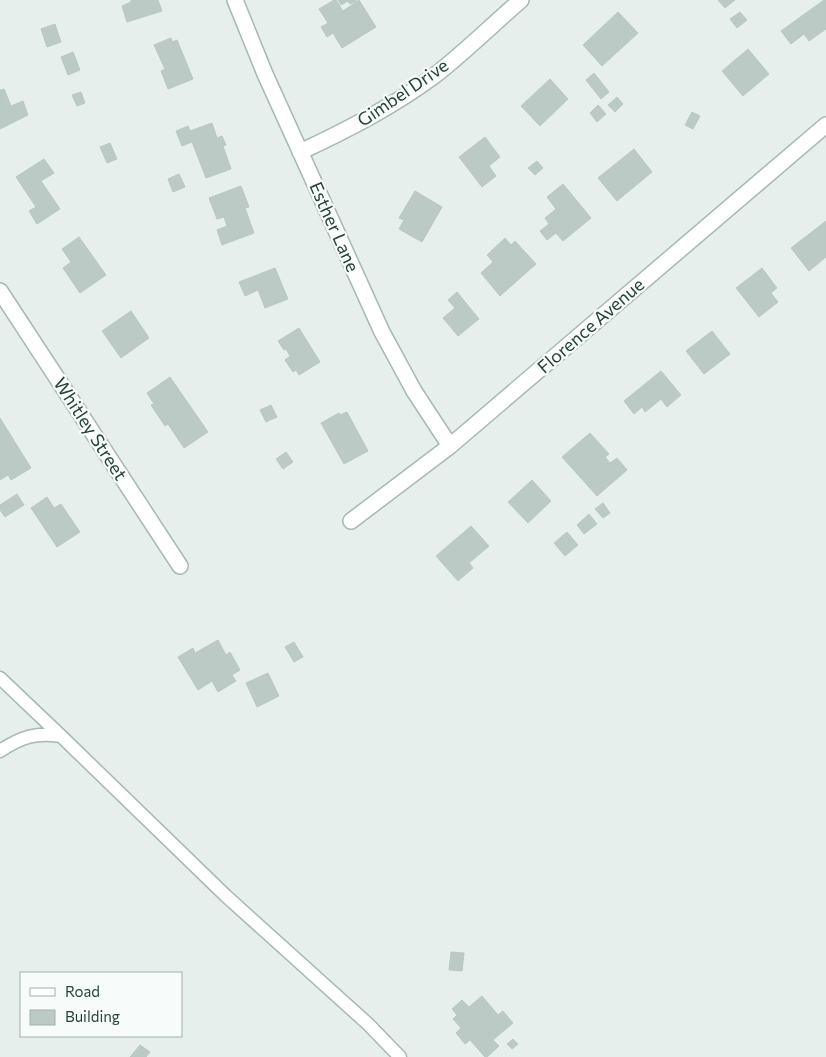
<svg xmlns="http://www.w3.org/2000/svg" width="826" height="1057" font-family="Commissioner,sans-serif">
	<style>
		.building { fill: #bbcac4; stroke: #b8c9c2 }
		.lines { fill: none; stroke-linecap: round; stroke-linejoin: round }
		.lane-casing { stroke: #a8b8b2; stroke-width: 15 }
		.street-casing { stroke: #a8b8b2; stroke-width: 18 }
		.lane { stroke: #fff; stroke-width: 12 }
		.street { stroke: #fff; stroke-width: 15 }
		.labels { text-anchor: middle; stroke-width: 4.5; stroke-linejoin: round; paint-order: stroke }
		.street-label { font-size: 18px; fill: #24423a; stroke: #f7fbf9 }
	</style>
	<rect width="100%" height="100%" fill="#e6efeb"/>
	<path class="building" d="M131 0H158L162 11 127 22 122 6 131 2Z
		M334 0H336L343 11 359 0 376 27 342 48 333 33 327 37 321 27 328 23 319 9Z
		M338 0H356V1L350 4 348 1 341 5Z
		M718 0H735L725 8Z
		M824 0H826V29L809 41 804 34 791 44 781 31Z
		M618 12 638 33 602 66 583 45Z
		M740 12 747 20 737 28 730 19Z
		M55 24 61 42 47 47 41 29Z
		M171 38 172 42 177 40 193 79 168 89 161 71 165 69 154 45Z
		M748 49 769 74 743 96 722 71Z
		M73 52 80 70 68 75 61 57Z
		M594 73 609 92 601 99 586 80Z
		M550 79 568 99 540 126 521 106Z
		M4 89 11 106 23 101 28 115 0 129V90Z
		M81 92 85 103 77 106 72 95Z
		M617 97 623 104 615 112 608 105Z
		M598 105 606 114 597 122 590 113Z
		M692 112 700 116 693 129 685 125Z
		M212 123 217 138 222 136 226 145 223 146 231 169 206 178 192 142 182 146 176 131 188 126 190 131Z
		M485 137 500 157 489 166 496 176 482 187 459 157Z
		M110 143 117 159 107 163 100 147Z
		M634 149 652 172 617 201 598 178Z
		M44 159 54 173 41 181 60 209 37 224 29 211 36 207 16 177Z
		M537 161 543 168 535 175 528 168Z
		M179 174 185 187 173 192 168 179Z
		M563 184 591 218 563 241 556 233 547 240 540 231 549 224 545 218 556 209 547 197Z
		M241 186 249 207 245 208 254 233 222 245 217 230 227 226 224 217 217 219 209 198Z
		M415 191 442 207 422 242 399 229 404 220 399 218Z
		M826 221V257L809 271 791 248Z
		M79 237 106 275 80 293 63 268 71 262 62 249Z
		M505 238 511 245 515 241 536 264 500 296 481 273 493 262 487 255Z
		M275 268 288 299 265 308 258 290 245 296 239 282Z
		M762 268 777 288 771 293 778 302 759 317 736 288Z
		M457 292 479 319 458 336 443 318 455 308 448 300Z
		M131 311 149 338 121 358 102 331Z
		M299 328 320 362 299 375 296 370 293 372 285 360 290 356 286 349 284 350 278 341Z
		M712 331 730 354 704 374 686 351Z
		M661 371 681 395 667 407 661 399 645 412 642 407 634 414 624 401Z
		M170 377 208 432 184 448 168 424 165 426 151 405 154 404 147 393Z
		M271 405 277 417 266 422 260 410Z
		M347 412 368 451 344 464 321 423 339 413 340 415Z
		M0 418 31 468 11 480 8 475 0 480Z
		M590 433 609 454 605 457 610 463 617 458 627 470 597 496 562 457Z
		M286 452 293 462 283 469 276 459Z
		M532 480 551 501 528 523 508 502Z
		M17 494 24 505 5 517 0 510V505Z
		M47 497 54 508 61 504 80 532 57 547 31 508Z
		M603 503 610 513 603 518 595 509Z
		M589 514 597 524 584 534 577 525Z
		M471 526 489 546 469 563 473 568 458 581 436 556Z
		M567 532 578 545 565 556 554 543Z
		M218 640 226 655 230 652 240 670 232 675 236 681 218 692 212 681 198 690 178 657 193 648 195 653Z
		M294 642 303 657 294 662 285 647Z
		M268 673 279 696 257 707 246 683Z
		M451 952 464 953 462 971 449 970Z
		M482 996 498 1015 503 1011 513 1023 493 1040 499 1046 487 1057H485L470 1040 465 1044 456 1033 461 1028 453 1019 457 1015 452 1009 462 1000 469 1007Z
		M513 1039 518 1044 512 1049 507 1044Z
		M140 1045 150 1052 146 1057H130Z"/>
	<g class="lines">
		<defs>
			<path id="lane" d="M0 678 61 736
				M0 751C21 737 36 732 61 736L226 896 368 1024 400 1057"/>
			<path id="street" d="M235 0 265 74 382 332 414 391 450 446
				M300 152C347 130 392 107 434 76 464 53 492 25 521 0
				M0 291 180 566
				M351 521 450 446 826 125"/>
		</defs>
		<use href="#lane" class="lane-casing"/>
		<use href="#street" class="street-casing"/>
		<use href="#lane" class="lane"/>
		<use href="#street" class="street"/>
	</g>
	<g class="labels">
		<g class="street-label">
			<text transform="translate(403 93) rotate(-34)" y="6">Gimbel Drive</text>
			<text transform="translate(334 227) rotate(66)" y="6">Esther Lane</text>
			<text transform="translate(591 326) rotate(-41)" y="6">Florence Avenue</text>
			<text transform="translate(90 429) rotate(57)" y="6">Whitley Street</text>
		</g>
	</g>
	<rect x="20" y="972" width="162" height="65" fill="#f7fbf9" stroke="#a3b1ad"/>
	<rect x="30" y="988" width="25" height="8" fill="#ffffff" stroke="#a3b1ad"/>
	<text x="65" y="997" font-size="15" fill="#24423a">Road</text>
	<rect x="30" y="1010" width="25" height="15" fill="#bbcac4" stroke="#a3b1ad"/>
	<text x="65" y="1022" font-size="15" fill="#24423a">Building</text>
</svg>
